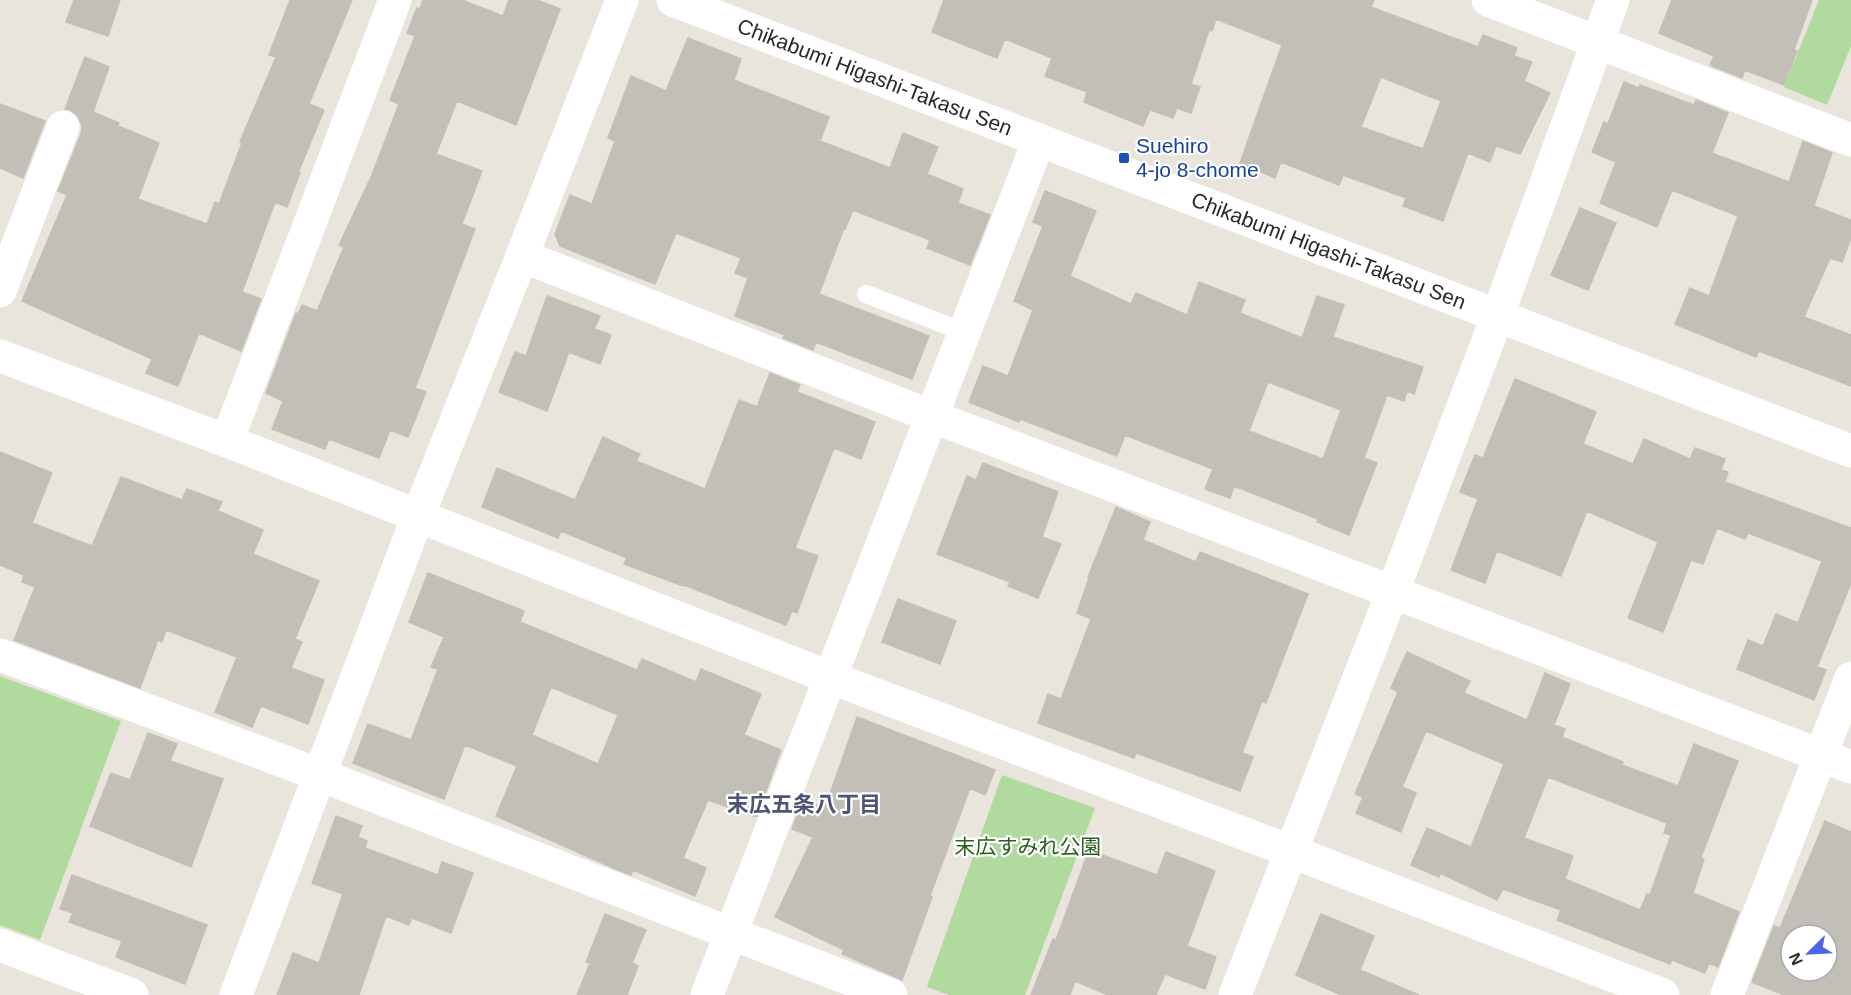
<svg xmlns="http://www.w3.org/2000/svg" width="1851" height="995" font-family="Arial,'Noto Sans JP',sans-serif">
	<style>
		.green { fill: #b1da9e }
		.building { fill: #c2beb8; stroke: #c4c0b6; stroke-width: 1.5; fill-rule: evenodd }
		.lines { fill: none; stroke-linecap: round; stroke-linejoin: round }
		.service { stroke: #fff; stroke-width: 18 }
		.minor { stroke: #fff; stroke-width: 33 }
		.tertiary { stroke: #fff; stroke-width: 33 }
		.transit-dot { fill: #1a4fb4; stroke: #fff; stroke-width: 2 }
		.labels { text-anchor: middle; stroke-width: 4.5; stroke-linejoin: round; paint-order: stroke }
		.street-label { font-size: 21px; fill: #292929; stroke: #fff }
		.transit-label { font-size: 21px; fill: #164399; stroke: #fff; text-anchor: start }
		.park-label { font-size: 21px; fill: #2c5d21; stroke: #fff }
		.neighbourhood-label { font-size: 22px; font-weight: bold; fill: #4e5474; stroke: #fff }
	</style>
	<rect width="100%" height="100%" fill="#e9e4dc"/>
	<path class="green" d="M1819 0H1851V46L1827 105 1784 87Z
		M0 676 121 721 40 940 0 925Z
		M1002 775 1095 808 1025 995H949L927 987Z"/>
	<path class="building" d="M74 0H120L108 36 66 22Z
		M290 0H352L309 104 324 110 298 173H300L287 207 275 202 242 292 261 299 241 351 199 333 178 386 146 373 152 359 22 301 67 195 58 191 81 134 82 125 77 115 70 110 65 109 85 57 109 67 93 112 119 123 118 126 159 143 138 199 207 224 215 202 219 204 242 143 240 142 276 57 269 55Z
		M423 0H462L503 16 509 0H537L560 9 516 125 457 101 436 154 482 171 462 224 475 229 415 388 426 392 408 437 390 430 379 458 329 439 325 449 272 429 283 401 266 393 296 313 298 314 302 305 317 311 344 247 339 245 372 175 399 104 390 100 415 36 407 33 417 8 420 9Z
		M944 0H1374L1371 7 1478 47 1483 35 1517 48 1514 56 1532 62 1524 81 1550 93 1520 154 1496 146 1490 162 1468 153 1443 221 1403 206 1406 198 1343 175 1339 185 1281 162 1275 178 1240 163 1282 45 1216 19 1212 31 1209 30 1191 84 1200 87 1191 113 1177 108 1173 118 1150 110 1143 126 1084 102 1087 92 1045 76 1052 58 1005 39 997 58 932 32ZM1381 77 1441 101 1423 149 1361 127Z
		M1672 0H1812L1794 50 1797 51 1784 85 1745 70 1742 78 1710 65 1714 56 1659 33Z
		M688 38 741 59 734 80 829 117 820 141 890 168 903 133 938 147 927 174 963 189 958 203 990 215 970 265 927 248 930 240 853 210 845 229 844 228 819 294 929 336 912 379 816 342 813 350 783 338 785 335 735 316 748 278 735 273 741 258 676 233 655 284 560 246 555 234 570 195 592 204 615 141 608 138 631 76 666 91Z
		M1624 82 1639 88 1640 85 1694 105 1696 100 1728 113 1712 153 1789 182 1803 141 1832 153 1814 206 1851 220V238L1842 262 1830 258 1804 317 1851 335V386L1759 351 1756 357 1675 324 1690 288 1709 296 1738 216 1672 190 1657 227 1600 203 1616 162 1592 152 1604 122 1608 124Z
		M0 104 45 121 23 178 0 168Z
		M1045 191 1096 211 1070 276 1131 304 1136 293 1187 315 1199 282 1245 300 1240 313 1302 338 1317 296 1344 305 1333 337 1423 367 1414 394 1407 391 1404 401 1387 395 1364 458 1377 463 1349 535 1317 522 1318 519 1234 486 1230 498 1205 489 1213 469 1125 435 1117 456 1020 419 1019 422 969 402 983 366 1008 376 1033 310 1014 301 1043 226 1033 222ZM1268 382 1341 410 1323 459 1249 431Z
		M1580 208 1616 223 1588 290 1551 275Z
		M547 296 600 316 594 329 611 335 600 364 569 352 547 411 499 392 515 352 526 356Z
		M770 373 800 385 797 392 875 422 861 459 834 448 795 548 818 556 797 613 792 611 786 625 684 585 683 586 624 564 627 558 561 531 558 538 482 507 497 468 575 500 603 437 640 454 636 461 705 489 739 400 757 407Z
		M1515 379 1596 412 1583 444 1633 464 1644 439 1690 459 1695 448 1725 459 1721 470 1728 472 1725 482 1851 528V583L1817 667 1826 670 1814 700 1737 669 1748 640 1763 646 1776 614 1798 623 1822 561 1748 533 1745 539 1717 528 1703 564 1691 560 1663 632 1628 618 1658 542 1587 511 1561 576 1497 551 1485 583 1451 570 1478 499 1460 492 1475 455 1483 458Z
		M0 452 52 473 32 523 92 546 121 477 182 500 187 489 222 502 218 511 263 530 253 554 319 581 295 639 302 642 291 668 324 680 308 724 261 706 252 727 215 712 237 657 166 630 162 642 158 640 140 688 14 640 35 587 22 582 24 575 0 565Z
		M983 463 1058 492 1042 537 1061 544 1038 598 1008 586 1010 582 937 554 967 476 976 480Z
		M1116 507 1150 522 1143 540 1196 562 1200 552 1308 594 1266 703 1262 701 1242 753 1253 757 1240 791 1136 753 1134 758 1038 723 1048 694 1061 699 1091 619 1077 613 1089 578 1088 577Z
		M428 573 524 611 520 622 637 670 642 659 696 682 701 669 761 694 744 735 781 750 757 816 753 815V816L708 800 683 858 706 868 695 896 633 870 631 875 618 870 496 816 517 766 465 745 444 799 353 763 368 724 411 740 438 669 431 667 444 637 409 622ZM551 687 618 715 598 764 532 735Z
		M898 599 956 621 940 664 882 642Z
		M1407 652 1470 681 1464 693 1527 720 1545 673 1570 684 1554 725 1565 729 1562 737 1623 762 1622 765 1678 786 1694 744 1738 761 1701 857 1704 859 1693 893 1739 912 1718 967 1709 963 1705 973 1672 960 1670 964 1557 920 1561 910 1503 889 1497 900 1440 873 1439 877 1411 865 1427 828 1471 847 1504 764 1426 731 1402 787 1416 793 1401 832 1356 813 1363 797 1355 794 1398 692 1391 688ZM1548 777 1667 823 1664 833 1671 835 1650 895 1647 894 1640 910 1565 879 1573 856 1524 838Z
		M857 717 995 770 985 795 970 788 930 896 932 897 902 980 842 954 844 950 775 917 813 837 792 829 803 800 825 808Z
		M148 733 177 744 170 761 223 779 191 867 90 826 111 773 130 780Z
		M336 816 362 826 358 837 367 841 365 848 438 875 442 862 473 873 451 933 412 918 409 925 386 916 359 995H277L293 953 319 963 343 894 312 883Z
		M1825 821 1851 832V995H1784L1752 982 1774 926 1780 928ZM1791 935H1827V971H1791Z
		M1089 850 1157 875 1166 852 1215 871 1187 946 1216 957 1205 989 1165 974 1156 995H1108L1075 981 1070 995H1031L1053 939 1056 940Z
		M72 875 207 925 185 984 116 957 122 941 69 922 73 913 60 909Z
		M605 914 646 930 632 963 638 966 627 995H577L590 963 586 962Z
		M1321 914 1374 936 1360 970 1419 995H1341L1296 975Z"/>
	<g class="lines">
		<path class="service" d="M866 294 964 332"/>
		<path class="minor" d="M1488 0 1851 140
			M522 256 931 416 1851 767
			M0 291 63 127
			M0 356 227 441 829 677 1290 851 1663 995
			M227 441 395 0
			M0 655 320 775 891 995
			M0 945 132 995
			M236 995 418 516 522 256 622 0
			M707 995 1039 140
			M1235 995 1393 591 1497 317 1613 0
			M1727 995 1851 678"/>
		<path class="tertiary" id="s1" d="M673 0 1851 451"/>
	</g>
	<rect class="transit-dot" x="1118" y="152" width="12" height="12" rx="3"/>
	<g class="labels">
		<g class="street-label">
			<text dy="7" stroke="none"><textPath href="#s1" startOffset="216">Chikabumi Higashi-Takasu Sen</textPath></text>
			<text dy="7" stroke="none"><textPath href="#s1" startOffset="702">Chikabumi Higashi-Takasu Sen</textPath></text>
		</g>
		<g class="transit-label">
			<text x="1136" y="153">Suehiro<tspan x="1136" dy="24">4-jo 8-chome</tspan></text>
		</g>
		<g class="park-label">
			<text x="1028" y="854">末広すみれ公園</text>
		</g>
		<g class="neighbourhood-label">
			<text x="804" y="812">末広五条八丁目</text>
		</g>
	</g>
	<g transform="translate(1809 953) rotate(246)"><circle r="28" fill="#ffffff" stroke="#a9a9a9" stroke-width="1.5"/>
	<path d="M0-4.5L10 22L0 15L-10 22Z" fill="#4d65e5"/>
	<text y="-9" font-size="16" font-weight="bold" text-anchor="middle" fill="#292929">N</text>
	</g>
</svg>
